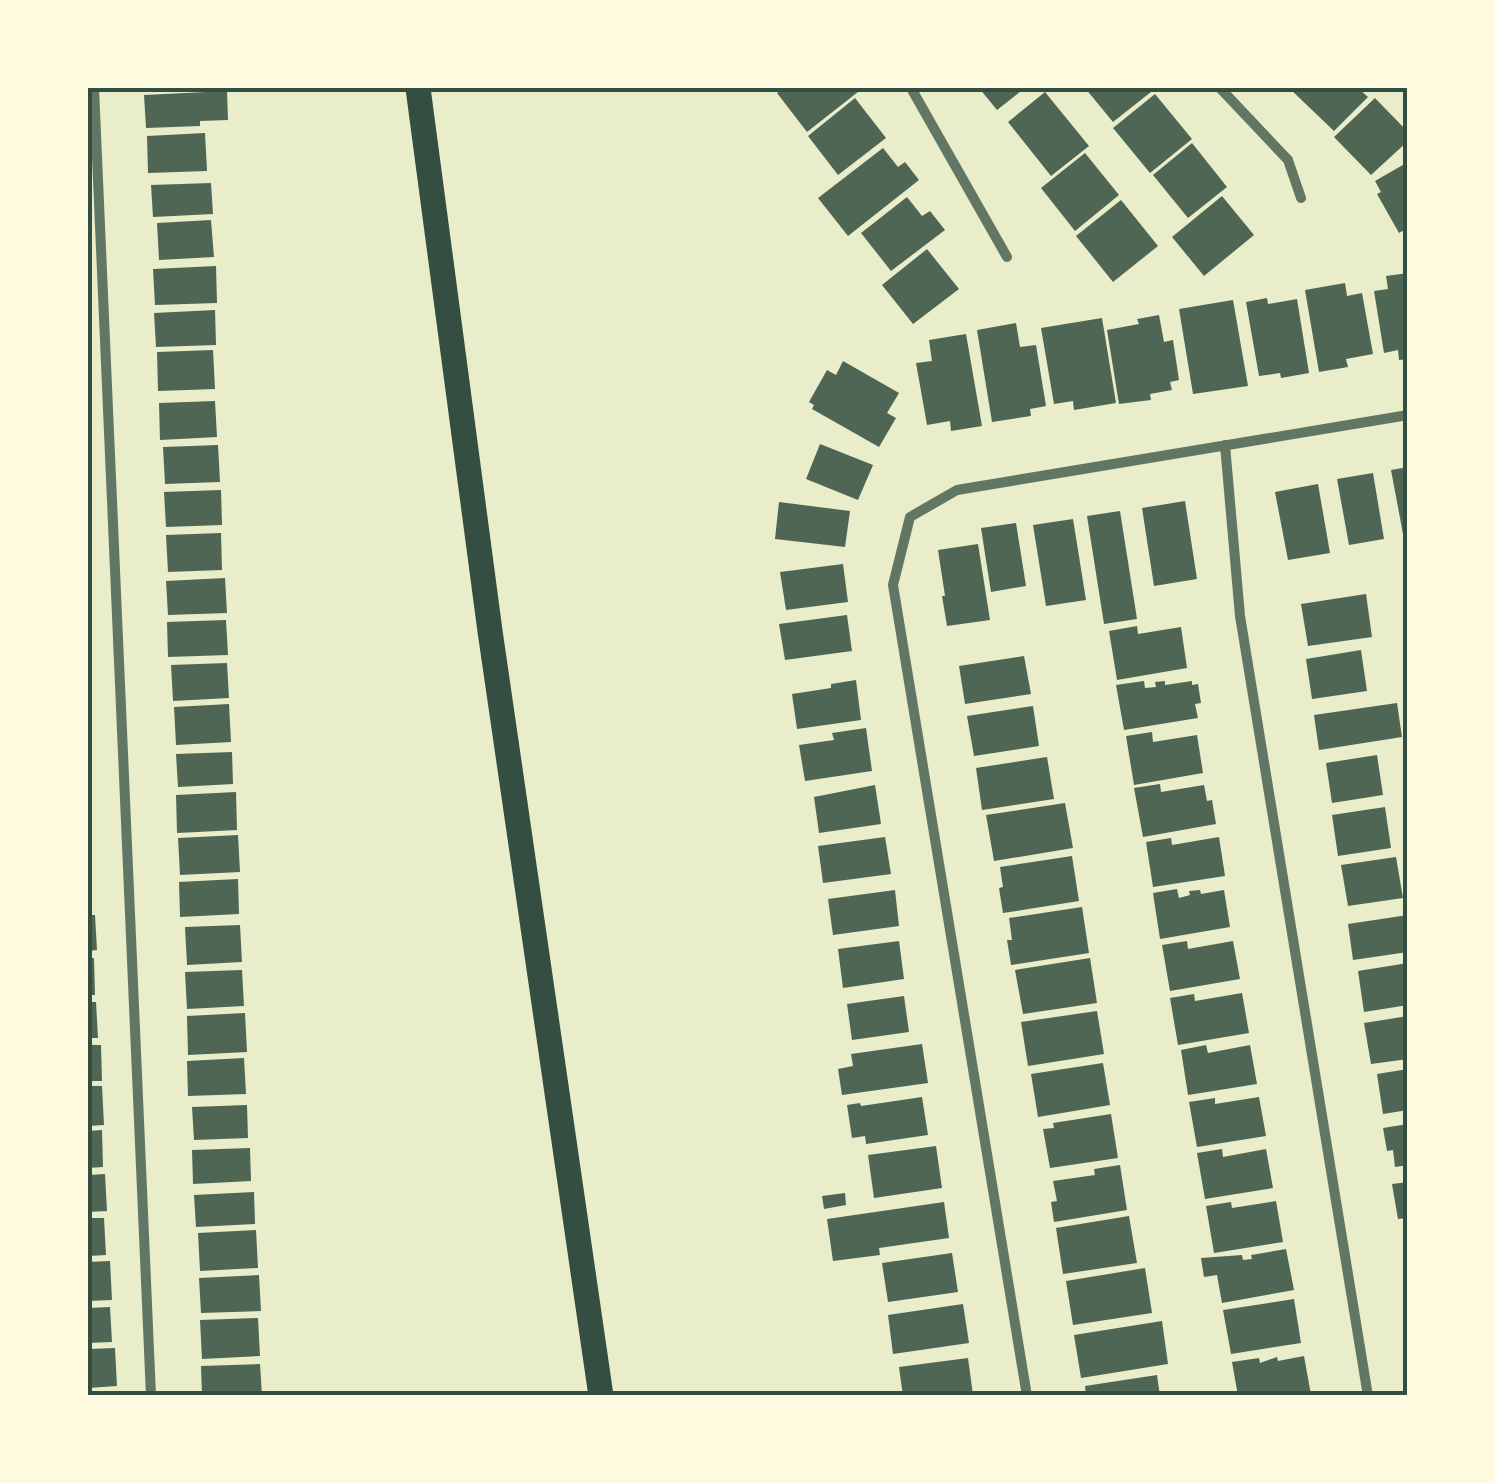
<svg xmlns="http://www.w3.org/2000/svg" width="1495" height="1483" font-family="'Work Sans',sans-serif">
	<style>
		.building { fill: #4f6655 }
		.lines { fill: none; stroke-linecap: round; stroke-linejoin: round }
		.minor { stroke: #617663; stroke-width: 10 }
		.primary { stroke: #344e41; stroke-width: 25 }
		.neatline { fill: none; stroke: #344e41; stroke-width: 4 }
	</style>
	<rect width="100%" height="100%" fill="#e9edc9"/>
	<path class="building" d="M784 88H863L807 132 777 93Z
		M979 88H1025L997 110Z
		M1085 88H1148L1151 92 1113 122Z
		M1289 88H1358L1368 97 1334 131Z
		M227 91 228 120 200 121V126L146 128 144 95Z
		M1045 92 1089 146 1051 176 1008 122Z
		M1155 94 1192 139 1150 173 1113 128Z
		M855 98 886 138 838 175 808 136Z
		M1375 98 1408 132V141L1371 175 1334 137Z
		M205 133 207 171 148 173 147 136Z
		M1192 143 1227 187 1188 218 1153 175Z
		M883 148 898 167 905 162 919 180 848 236 818 198Z
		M1085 153 1119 195 1075 231 1041 188Z
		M1408 162V228L1399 233 1377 194 1381 192 1375 181Z
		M211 183 213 214 153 217 151 185Z
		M1222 196 1254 235 1204 276 1172 237Z
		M907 197 922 216 930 211 945 230 891 271 861 233Z
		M1121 200 1158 246 1113 282 1076 236Z
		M211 220 214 257 159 260 157 223Z
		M927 249 959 289 913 324 882 285Z
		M216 266 217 303 155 305 153 269Z
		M1408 273V359L1399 360 1398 350 1384 353 1374 291 1388 289 1386 276Z
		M1345 283 1347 296 1362 293 1373 354 1346 359 1348 367 1319 372 1305 290Z
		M1267 298 1268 304 1297 299 1309 373 1281 378 1280 373 1259 376 1246 302Z
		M1233 300 1248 386 1193 394 1179 309Z
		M215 310 216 345 156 347 154 313Z
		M1159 315 1164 342 1173 340 1179 380 1170 382 1172 390 1150 394 1151 400 1119 404 1107 330 1139 324 1137 319Z
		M1102 318 1116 403 1074 410 1073 401 1054 404 1041 328Z
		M1016 323 1020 347 1036 345 1046 406 1030 409 1031 416 992 422 977 330Z
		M966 334 982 426 951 431 950 421 927 425 916 363 932 361 929 340Z
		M213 350 215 389 158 391 157 352Z
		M843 361 899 393 887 413 896 418 879 447 812 409 814 405 809 402 827 370 836 375Z
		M215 401 217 437 160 440 159 403Z
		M820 444 873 465 858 500 806 479Z
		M218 445 220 482 165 484 163 447Z
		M1408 467V533L1403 534 1391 470Z
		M1373 473 1384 539 1349 545 1337 479Z
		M1318 484 1330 553 1288 560 1275 492Z
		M221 490 222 525 166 527 164 492Z
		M1185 501 1197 579 1154 586 1142 508Z
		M779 502 850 511 845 547 775 539Z
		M1120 511 1137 619 1104 624 1087 516Z
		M1073 519 1086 600 1046 606 1033 525Z
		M1016 523 1026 586 991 592 981 528Z
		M221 533 222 570 168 572 166 535Z
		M978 544 990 620 947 626 942 596H945L938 550Z
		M843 564 848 602 786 610 780 572Z
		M225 578 227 613 168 615 166 581Z
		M1366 594 1372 637 1308 646 1301 604Z
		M847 615 852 651 785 660 779 624Z
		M226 620 228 655 168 657 167 622Z
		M1137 626 1138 634 1181 627 1187 668 1117 680 1109 631Z
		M1361 650 1367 691 1312 699 1306 659Z
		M1024 656 1031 694 965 704 959 666Z
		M227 663 229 698 173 701 171 665Z
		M856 680 861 720 797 729 792 694 831 688V684Z
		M1144 681 1145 688 1156 687 1155 682 1165 681V685L1192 681V685L1198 684 1201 703 1195 704 1198 718 1124 730 1116 685Z
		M1397 703 1402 737 1319 750 1314 715Z
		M229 704 231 742 176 745 174 707Z
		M1033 706 1039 746 974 756 967 716Z
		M866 728 872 771 805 781 799 745 834 740 832 733Z
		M1152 732 1153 742 1197 735 1203 773 1134 785 1126 736Z
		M232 752 233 784 178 787 176 754Z
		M1377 755 1383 795 1332 803 1326 763Z
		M1047 757 1054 799 982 810 976 768Z
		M1160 784 1161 792 1204 785 1207 801 1212 800 1216 824 1143 837 1134 788Z
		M875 785 881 824 819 833 814 797Z
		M236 792 237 830 177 833 176 795Z
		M1065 803 1073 848 994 861 986 815Z
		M1385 807 1391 848 1338 856 1332 815Z
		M238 835 240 872 180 875 178 838Z
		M885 837 891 874 823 883 818 846Z
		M1219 837 1225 876 1153 887 1146 842 1171 838 1172 845Z
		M1072 856 1079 901 1003 913 999 888 1003 887 1000 867Z
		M1396 857 1403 898 1348 906 1341 865Z
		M238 879 239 914 180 917 179 882Z
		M1177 889 1179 898 1190 895 1189 891 1200 890 1201 894 1224 890 1230 927 1160 939 1153 893Z
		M895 890 899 926 833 935 828 899Z
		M1082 907 1089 953 1011 965 1007 940H1012L1009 918Z
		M88 915H95L97 950 88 951Z
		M1408 915V952L1353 960 1348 924Z
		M240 925 242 962 187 965 185 927Z
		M899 941 904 979 843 988 838 949Z
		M1187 941 1188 949 1233 941 1240 979 1170 991 1162 945Z
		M88 958H94L95 995H88Z
		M1090 958 1097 1003 1023 1014 1015 970Z
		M1408 963V1005L1364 1012 1358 971Z
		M242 970 244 1006 187 1009 185 972Z
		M1242 993 1249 1033 1178 1045 1170 998 1194 994 1195 1001Z
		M904 996 909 1032 852 1040 847 1004Z
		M88 1002H96L98 1038H88Z
		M1097 1011 1104 1054 1028 1066 1021 1022Z
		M245 1013 247 1052 188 1055 187 1016Z
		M1408 1016V1059L1371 1064 1364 1023Z
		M922 1044 928 1083 842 1095 838 1069 853 1066 851 1054Z
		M88 1045H101L102 1081H88Z
		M1206 1045 1208 1053 1250 1045 1257 1084 1188 1095 1181 1050Z
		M244 1058 246 1094 188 1096 187 1061Z
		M1103 1063 1110 1105 1038 1117 1031 1074Z
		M1408 1069V1110L1383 1114 1377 1074Z
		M88 1086H102L104 1125 88 1126Z
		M922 1097 928 1135 866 1144 865 1136 852 1138 847 1105 860 1103 861 1106Z
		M1259 1097 1266 1136 1197 1147 1189 1102 1215 1098V1104Z
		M247 1105 248 1138 194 1140 192 1107Z
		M1111 1114 1118 1158 1050 1168 1043 1129 1054 1128 1053 1123Z
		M1408 1124V1165L1395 1167 1393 1150 1387 1151 1383 1128Z
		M102 1130 103 1167 88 1168V1131Z
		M936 1146 942 1188 874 1198 868 1155Z
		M250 1148 251 1181 193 1184 192 1150Z
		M1222 1149 1223 1157 1266 1149 1273 1188 1205 1199 1197 1153Z
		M1120 1165 1127 1210 1054 1222 1051 1202 1057 1201 1053 1181 1095 1175 1094 1169Z
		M105 1174 107 1211 88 1212V1175Z
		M1408 1182V1218L1398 1219 1392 1184Z
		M254 1192 255 1224 196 1227 194 1195Z
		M845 1193 846 1205 824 1209 822 1196Z
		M1276 1201 1283 1242 1214 1253 1206 1206 1231 1202 1232 1208Z
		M944 1202 949 1238 879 1248 880 1255 833 1261 827 1219Z
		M1129 1216 1137 1263 1063 1274 1056 1228Z
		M88 1218H104L106 1255 88 1256Z
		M256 1230 258 1268 200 1271 198 1233Z
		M1286 1249 1294 1290 1222 1303 1217 1275 1204 1277 1201 1258 1242 1255 1243 1260 1252 1259 1251 1255Z
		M952 1253 958 1292 888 1302 882 1263Z
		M110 1261 112 1300 88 1301V1262Z
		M1145 1268 1152 1313 1073 1325 1066 1281Z
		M259 1275 261 1311 201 1313 199 1278Z
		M1294 1299 1301 1343 1231 1354 1223 1310Z
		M963 1304 969 1343 893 1354 888 1315Z
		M110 1307 112 1342 88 1343V1308Z
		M258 1318 260 1356 202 1359 200 1320Z
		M1162 1321 1168 1364 1081 1378 1074 1335Z
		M115 1348 117 1386 88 1388V1349Z
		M1304 1356 1311 1395 1238 1396 1232 1362 1259 1358 1260 1363 1277 1357 1278 1361Z
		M968 1358 973 1395 903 1396 899 1367Z
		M260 1364 262 1396H202L201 1366Z
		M1157 1375 1160 1396H1086L1085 1386Z"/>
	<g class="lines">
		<path class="minor" d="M94 88 151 1396
			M911 88 1007 257
			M1220 88 1288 160 1301 198
			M1225 445 1240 616 1368 1396
			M1027 1396 893 585 910 517 957 490 1408 415"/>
		<path class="primary" d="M418 88 490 631 601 1396"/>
	</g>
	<rect width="1495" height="1483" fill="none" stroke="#fefae0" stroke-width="180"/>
	<rect x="90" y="90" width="1315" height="1303" class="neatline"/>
</svg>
